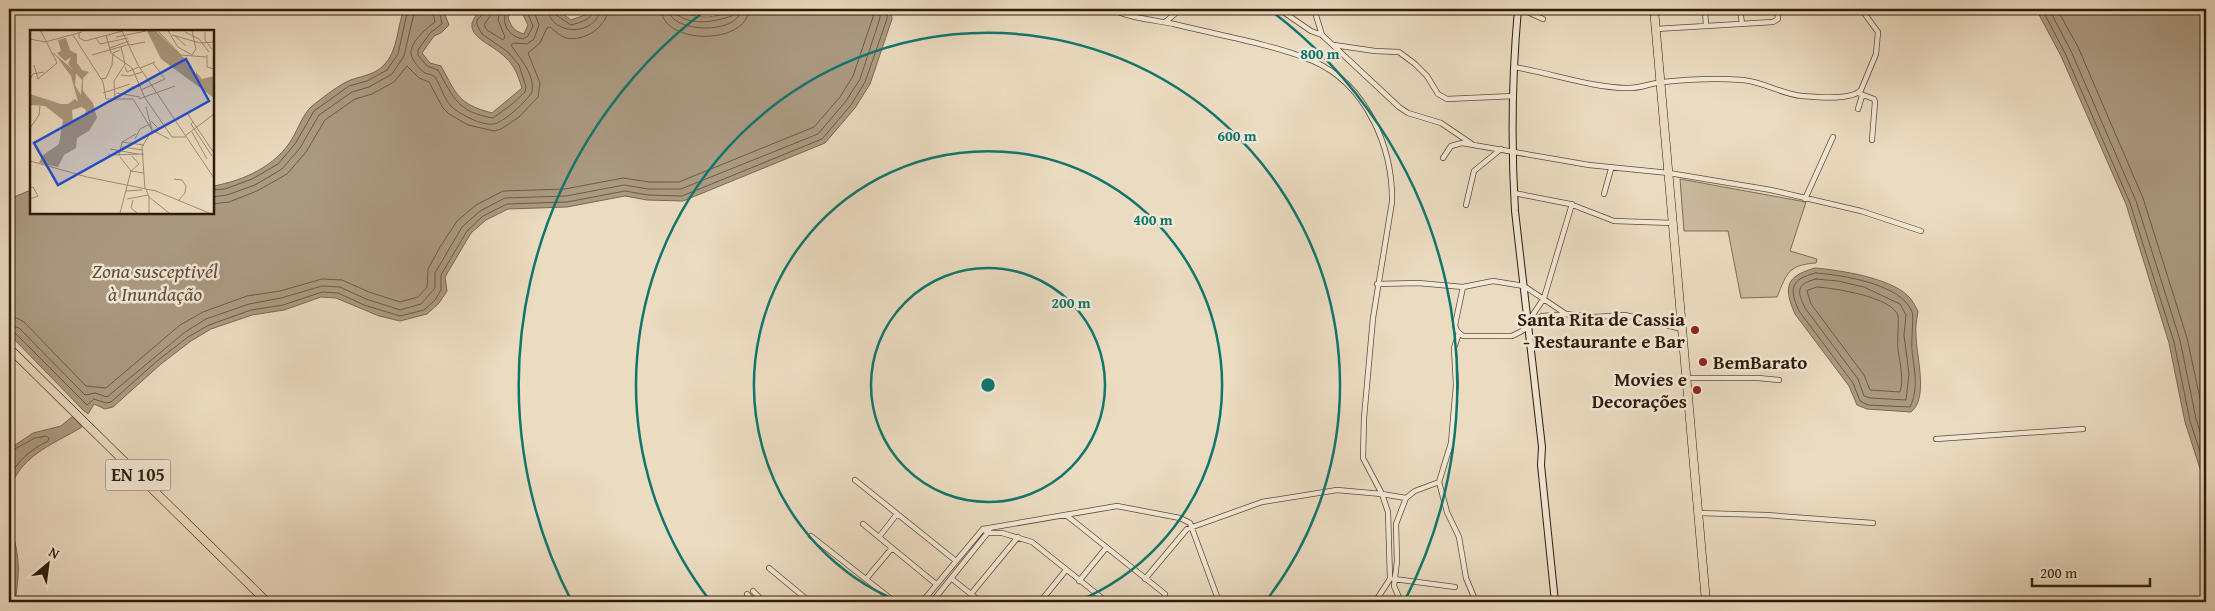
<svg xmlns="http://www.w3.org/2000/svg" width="2215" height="611" font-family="'Gentium Book Plus',serif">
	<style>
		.green { fill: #cbbba1; stroke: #7c6c55 }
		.water { fill: #ab9a82; stroke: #796852 }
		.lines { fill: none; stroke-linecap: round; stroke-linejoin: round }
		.shore { stroke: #6c5b46; stroke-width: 1 }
		.street-casing { stroke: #5d4c37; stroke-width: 6 }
		.secondary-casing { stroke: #2e1c09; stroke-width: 8 }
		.primary-casing { stroke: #2e1c09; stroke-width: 9 }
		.street { stroke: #f2e8d6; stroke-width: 4.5 }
		.secondary { stroke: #f2e8d6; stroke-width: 6 }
		.primary { stroke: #ebdbc0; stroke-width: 8 }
		.ring { fill: none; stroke: #0f766e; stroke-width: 2.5 }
		.poi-dot { fill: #8f2418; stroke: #f2e8d6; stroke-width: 2 }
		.labels { text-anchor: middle; stroke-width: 5; stroke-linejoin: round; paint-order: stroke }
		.shield { fill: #f2e8d6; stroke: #695946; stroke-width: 1 }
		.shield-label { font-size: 18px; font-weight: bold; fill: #2e1c09 }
		.poi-label { font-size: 19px; font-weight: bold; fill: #2e1c09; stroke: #f2e8d6; text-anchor: end }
		.water-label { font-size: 20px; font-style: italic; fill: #604e39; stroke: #f2e8d6 }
		.inset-road { fill: none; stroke: #9f8f77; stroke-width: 1 }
		.view { fill: #1d4ed8; fill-opacity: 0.15; stroke: #1d4ed8; stroke-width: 2.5 }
		.inset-edge { fill: none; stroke: #2e1c09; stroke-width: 2.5 }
		.centre { fill: #0f766e; stroke: #f2e8d6; stroke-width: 2.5 }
		.ring-label { font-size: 15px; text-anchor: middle; font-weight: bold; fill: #0f766e; stroke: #f2e8d6; stroke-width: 5; stroke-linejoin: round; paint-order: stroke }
	</style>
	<rect width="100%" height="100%" fill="#ebdbc0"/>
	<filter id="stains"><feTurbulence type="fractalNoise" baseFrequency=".004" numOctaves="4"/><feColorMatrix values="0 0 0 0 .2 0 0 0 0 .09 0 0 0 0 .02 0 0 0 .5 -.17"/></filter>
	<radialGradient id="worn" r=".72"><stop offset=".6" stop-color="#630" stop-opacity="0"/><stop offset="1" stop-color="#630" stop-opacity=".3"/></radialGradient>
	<path class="green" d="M1680 179 1806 202 1790 251 1817 259 1816 263C1788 265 1787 273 1777 297L1741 298 1728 231H1684Z"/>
	<path class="water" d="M404 9H443L449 25 441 33 434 36 422 53 430 63 441 66C457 95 458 104 492 113L522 88C518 76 515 66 505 57 489 41 455 34 482 9H513L508 17C511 27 514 31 524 34L528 25 520 9H557L571 20 585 15 591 9H676C695 19 715 20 734 9H891L892 19 870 84 855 108 825 143 683 201 647 200 625 196 567 207 508 209 486 220 471 233 445 277 447 291 439 303 427 314 400 321 379 316 336 298 321 297 284 310 252 315 211 329 191 341 161 364 113 407 105 409 94 404 88 414 83 410 9 334V199L31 190V212H212L213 186C243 181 276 166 292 139 298 129 303 114 312 106 322 98 335 88 346 82 358 76 374 76 384 65 398 51 397 27 404 9Z
		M2036 9H2206V487L2185 422 2169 343 2126 204 2061 56Z
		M1815 268C1840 270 1889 278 1907 295 1912 299 1915 306 1918 311 1917 319 1915 327 1916 335 1916 355 1929 398 1911 412L1867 409 1857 405 1849 386 1795 314C1783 287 1786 276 1815 268Z
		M73 416 82 427C52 445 16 457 9 495V449L33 433 61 426Z
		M9 523C20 554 20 570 15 602H9Z"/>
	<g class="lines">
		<path class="shore" d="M432 9 435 22C427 28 410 42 411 54 412 60 420 70 425 73 429 75 432 74 435 77 441 86 444 100 452 107 461 115 482 126 494 124 504 122 527 101 532 92 535 74 520 59 511 45L514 43 527 44 534 39 539 25 533 9
			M439 9 442 24 430 33 418 50V55L427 66 438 70C454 99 458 112 493 118L511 105 525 92 526 87 519 65 508 52 482 34 477 25V20L484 13 485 9
			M491 9 490 16 484 25 487 30 503 40 505 37 498 20 500 9
			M507 9C500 23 508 36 523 39L528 36 533 26 526 9
			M548 9C550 37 598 36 600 9
			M554 9 556 15 571 25C581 22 592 20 594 9
			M661 9C662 45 747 46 749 9
			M668 9C670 34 740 35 741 9
			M675 9 676 14C693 26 713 22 732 16L735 9
			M2042 9 2065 53 2130 203 2174 342 2190 421 2206 470
			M2049 9 2071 51 2136 201 2180 340 2196 419 2206 450
			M2057 9 2078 47 2143 198 2187 338 2206 426
			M212 190 225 189 252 179 278 164 295 144 314 111 349 86 367 81 387 70 398 54 408 9
			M212 197 227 195 255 185 282 169 300 148 319 115 352 92 369 87 392 74 404 56 415 9
			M212 204 229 202 257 191 287 174 306 152 325 120 355 99 372 94 394 82 407 66 419 78 429 82 443 108 449 114 468 125 494 131 501 129 519 117 538 97 540 83 528 53 540 43 547 28 550 27C555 31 560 36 566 38 584 42 607 27 608 9
			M1816 273C1842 275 1902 284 1912 312 1914 315 1911 342 1912 350 1914 368 1919 389 1910 407L1868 405 1860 401 1853 383 1799 311C1789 289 1790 279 1816 273Z
			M1816 279 1838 281 1864 287 1900 304 1906 315 1904 335 1909 374 1906 400 1870 398 1864 396 1858 379 1805 308C1797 291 1796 284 1816 279Z
			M1817 287C1834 288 1893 297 1898 316 1899 319 1897 343 1898 350 1900 364 1904 379 1900 392L1870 390 1864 375 1811 304 1807 291Z
			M9 317 17 318 24 322 86 386 106 388 180 325 203 312 247 296 280 291 322 279 342 280 369 292 400 302 418 297 427 287 428 269 440 247 457 221 476 205 503 191 565 189 623 178 649 182H679L814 127 840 97 853 76 873 17V9
			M9 325 19 328 85 395 95 393 107 397 185 332 206 319 249 304 281 298 322 286 340 287 366 299 400 310 421 304 435 288V273L462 227 480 211 505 198 566 196 624 185 648 189H681L818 134 846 101 860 79 880 18V9
			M9 331 14 332 87 405 94 399 106 403 111 402 157 361 188 337 209 325 251 310 283 305 322 292 338 293 364 305 400 316 424 310 435 300 441 290V275L467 231 483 216 507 204 567 202 625 191 648 195 682 196 822 139 851 105 865 82 887 19V9
			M9 452 35 438 46 436 49 438 48 441C30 450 18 460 9 478
			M9 537C17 559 12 579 10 602"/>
		<defs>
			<path id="street" d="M1111 9C1130 18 1153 20 1174 24 1218 35 1272 44 1313 61 1366 84 1393 147 1392 202L1373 318 1364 418 1363 458 1382 494 1388 512 1390 579 1375 602
				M1279 9 1311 31 1322 35 1399 107 1408 113 1441 123 1472 144
				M1314 9 1322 35
				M1521 9 1543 19
				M1705 9 1706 26
				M1740 9 1742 24
				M1165 22 1181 9
				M1656 29 1773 22 1778 19 1777 9
				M1334 45 1375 51 1399 52 1415 64 1427 76 1438 94 1447 99 1514 96
				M1514 67C1551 73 1589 87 1626 88 1640 89 1650 83 1663 82 1690 79 1716 78 1743 80 1764 82 1781 94 1802 96 1815 97 1851 101 1861 90L1876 54 1878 32 1861 9
				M1858 93 1874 99 1875 102 1872 140
				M1858 109 1862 96
				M1443 158 1451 146 1462 143 1589 165 1669 173 1771 190 1861 211 1921 231
				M1514 193 1570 204 1614 221 1673 223
				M1604 194 1611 169
				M1805 199 1833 137
				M1466 205 1474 171 1501 149
				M1377 284 1418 283 1463 287 1493 281 1524 286 1566 314
				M1463 287 1455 325 1457 331 1463 336H1512L1522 331 1542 316 1566 314 1595 317 1625 315 1682 329
				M1528 322 1544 298 1572 204
				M1459 333 1454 348 1456 385 1451 443 1439 482 1447 512 1459 537 1466 578 1476 602
				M1686 378H1758L1779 380
				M1936 439 2083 429
				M855 480 956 561
				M1698 513 1766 515 1873 523
				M1066 515 1165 594V598L1162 602
				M863 524 936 584
				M983 529 988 533H1002L1032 542 1107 602
				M811 536 895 602
				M879 537 897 514
				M769 568 810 602
				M866 579 892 548
				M952 579 981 602
				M1145 579 1187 529 1262 502 1337 490 1382 494 1406 498
				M1394 579 1455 587
				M1079 581 1106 548
				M753 591 764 602
				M747 594 755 602
				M971 594 1018 537
				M922 602 983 529 1117 506 1180 518 1190 523 1219 602
				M932 602 989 531
				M1040 602 1066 570
				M1401 602 1394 586 1397 561 1396 524 1406 498 1415 491 1439 482"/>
			<path id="secondary" d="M1518 9C1512 76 1511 144 1515 211L1542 447 1541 465 1555 602"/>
			<path id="primary" d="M1654 9 1706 602
				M9 348 267 602"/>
		</defs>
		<use href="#street" class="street-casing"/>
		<use href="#secondary" class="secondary-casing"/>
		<use href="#primary" class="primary-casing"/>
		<use href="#street" class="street"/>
		<use href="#secondary" class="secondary"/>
		<use href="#primary" class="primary"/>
	</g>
	<g class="ring">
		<circle cx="988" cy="385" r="117"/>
		<path d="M900 602A234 234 0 1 1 1076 602"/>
		<path d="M711 602A352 352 0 1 1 1265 602"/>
		<path d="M572 602A469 469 0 0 1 706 10M1270 10A469 469 0 0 1 1404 602"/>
	</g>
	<g class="poi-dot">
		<circle cx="1695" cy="330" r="5"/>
		<circle cx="1703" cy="362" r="5"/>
		<circle cx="1697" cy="390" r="5"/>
	</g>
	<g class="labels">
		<rect class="shield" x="105.5" y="459.5" width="65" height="31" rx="4"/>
		<g class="shield-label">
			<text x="138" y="481">EN 105</text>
		</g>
		<g class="poi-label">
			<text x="1685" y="326">Santa Rita de Cassia<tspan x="1685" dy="22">- Restaurante e Bar</tspan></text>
			<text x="1713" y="369" text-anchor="start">BemBarato</text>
			<text x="1687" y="386">Movies e<tspan x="1687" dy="22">Decorações</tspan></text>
		</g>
		<g class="water-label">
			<text x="155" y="278">Zona susceptivél<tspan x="155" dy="23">à Inundação</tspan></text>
		</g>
	</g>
	<g transform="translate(30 30)">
		<rect width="184" height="184" fill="#ebdbc0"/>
		<path d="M117 1H126L156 30 166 46V42L172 49 184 46V68L131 29ZM36 8 40 20 47 24V33L52 40 59 42 53 48V61L63 73 67 88 59 101 47 108 46 118 34 125 28 137 9 133 13 125 29 114 33 90 15 76 0 75V64L31 74H38L45 69 48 72 41 46 27 27 46 43 45 55 51 65 52 50 38 34 41 27 35 31 27 23 31 21 28 10ZM52 77 56 80 55 86 46 88 43 92 42 80Z" fill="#ab9a82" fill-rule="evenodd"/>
		<path class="inset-road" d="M92 1 108 35 184 148M128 1 151 25 176 27M138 1 148 17 162 25 166 19 162 1M155 2 169 9 179 22M175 2V10L182 19M49 3V8L55 11 93 1M43 5 73 52 76 69H103L122 100 112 117 115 159M76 5 81 23 102 38 115 68 142 107H156M142 5 170 13 184 12M144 5 156 16M86 7 116 1M66 8 70 14 98 8M0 9 15 12 52 2M100 15 115 12M80 18 99 11M23 23 46 43M62 25 100 14M177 25V37L184 39M4 35 8 49 27 33 11 1M95 37 97 42 109 37M110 38 125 32M91 45 100 46 112 42M0 49 3 44 14 42M71 49 76 48 82 35 83 23 90 20M111 60 135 49 123 33M73 63 100 54M86 63 110 67M96 65 95 62 102 57 111 56M109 69 145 56M85 70 84 51 95 34 91 17M116 77 122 100 139 109M157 83 184 123M121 91 128 98 126 103M163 92 161 94 182 126M0 98 9 85 10 76M162 102 177 129M155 106 184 84M105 109 110 99 120 94M92 112 114 115M92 117 113 120M80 119 108 124M78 125 114 124M89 126 92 112 106 104M90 127 101 141 114 143M0 131 57 147 126 161 179 183M144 149 152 150 156 156 155 163 149 170M0 158 3 157 8 166 0 169M116 159 119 167 139 183M96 161 112 160M97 169 118 165M103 170 101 178 107 183M90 183 101 141 109 134 102 126M119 183V167"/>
		<path class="view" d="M156 29 179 71 28 155 4 113Z"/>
		<rect width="184" height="184" class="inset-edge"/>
	</g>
	<circle cx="988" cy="385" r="8" class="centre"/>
	<g class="ring-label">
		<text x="1320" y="59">800 m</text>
		<text x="1237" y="141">600 m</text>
		<text x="1153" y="225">400 m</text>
		<text x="1071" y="308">200 m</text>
	</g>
	<rect width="2215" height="611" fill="none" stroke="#ebdbc0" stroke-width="30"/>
	<rect x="10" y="10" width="2195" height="591" fill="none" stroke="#2e1c09" stroke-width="2.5"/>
	<rect x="15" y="15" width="2185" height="581" fill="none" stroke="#2e1c09"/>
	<g transform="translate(48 564) rotate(29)" stroke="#f2e8d6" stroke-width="4" paint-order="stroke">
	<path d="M0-4L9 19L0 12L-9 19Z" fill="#2e1c09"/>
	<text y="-8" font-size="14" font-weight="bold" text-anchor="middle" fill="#2e1c09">N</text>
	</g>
	<path d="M2032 578v8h118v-8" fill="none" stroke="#2e1c09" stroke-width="2.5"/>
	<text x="2040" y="578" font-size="15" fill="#2e1c09" stroke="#f2e8d6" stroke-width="4" paint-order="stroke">200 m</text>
	<rect width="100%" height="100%" filter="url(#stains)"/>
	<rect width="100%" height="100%" fill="url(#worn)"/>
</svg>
